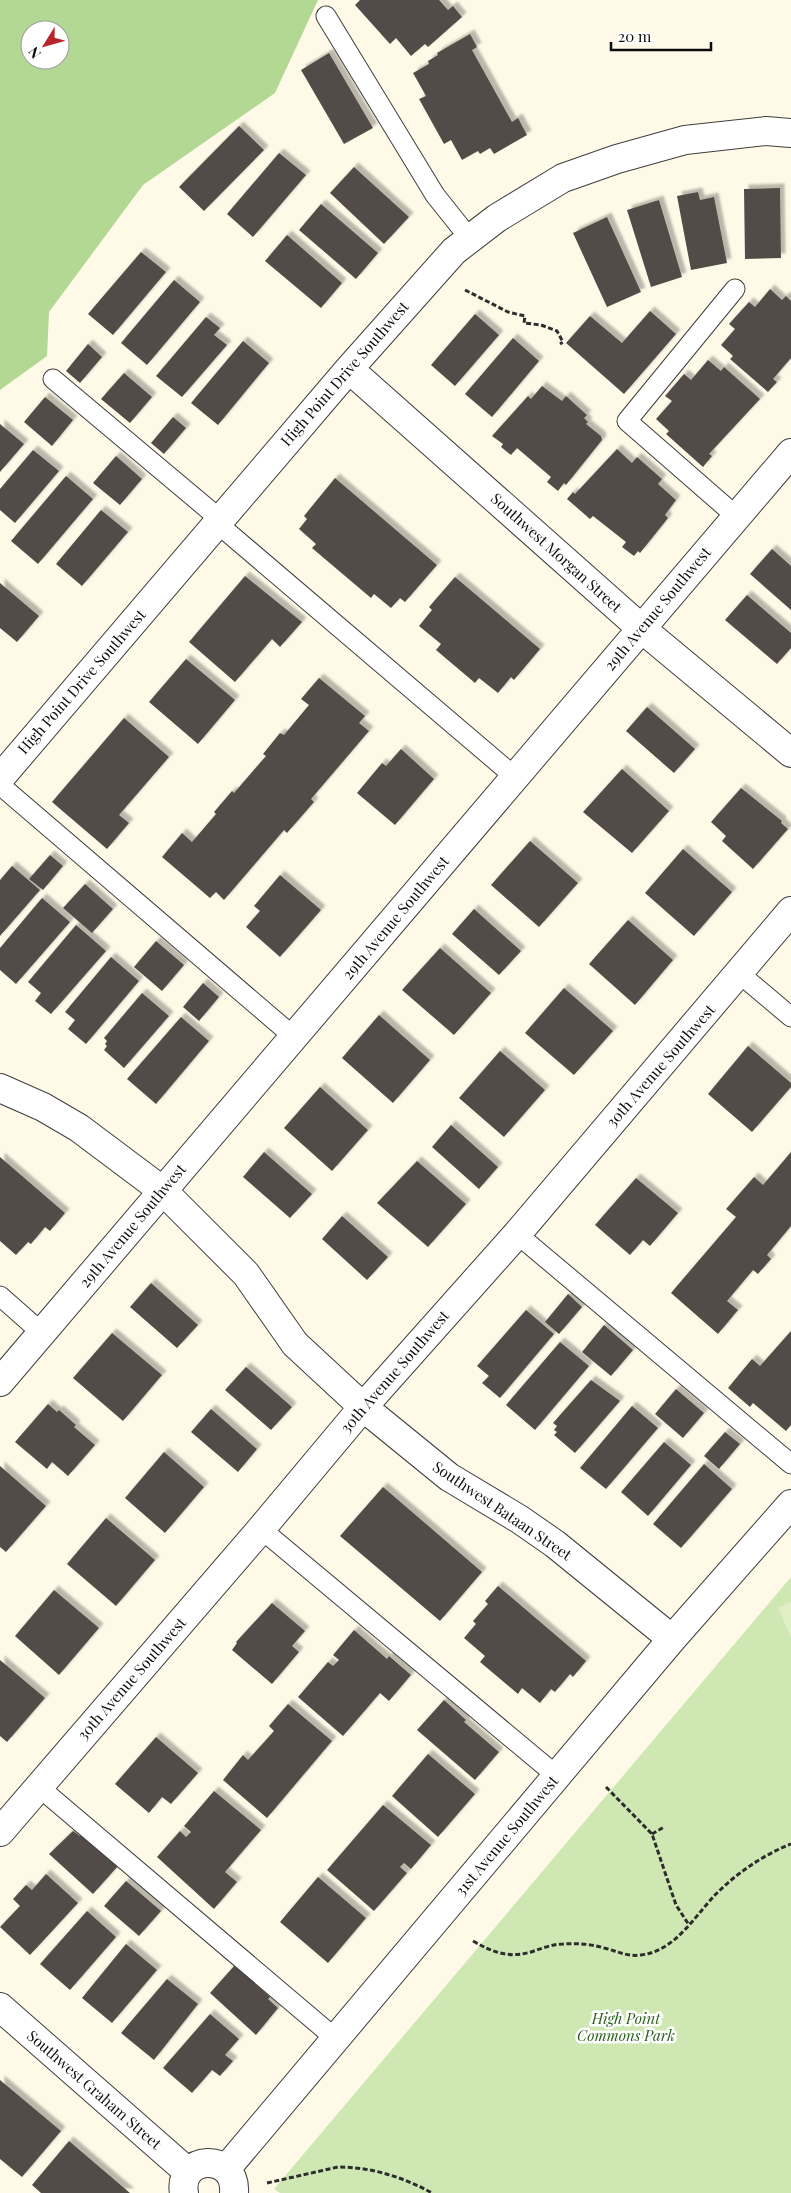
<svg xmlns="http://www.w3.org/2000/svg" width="791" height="2193" font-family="'Playfair Display',serif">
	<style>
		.green { fill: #cfe8b3 }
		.forest { fill: #b3d893; fill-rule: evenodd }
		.pitch { fill: #e1efc5 }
		.building { fill: #534c47; filter: url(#shadow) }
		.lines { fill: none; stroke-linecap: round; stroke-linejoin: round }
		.service-casing { stroke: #3e3e3e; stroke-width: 21 }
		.minor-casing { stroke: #3e3e3e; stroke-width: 30 }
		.path { stroke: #2d2d2d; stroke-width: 3; stroke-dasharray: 5 2.5; stroke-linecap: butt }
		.service { stroke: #fff; stroke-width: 19 }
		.minor { stroke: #fff; stroke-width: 28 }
		.labels { text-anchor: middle; stroke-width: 5; stroke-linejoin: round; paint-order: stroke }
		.street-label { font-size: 15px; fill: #0b0b0b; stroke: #fff }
		.park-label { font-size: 15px; font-style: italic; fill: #2b611c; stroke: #fff }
	</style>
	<defs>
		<filter id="shadow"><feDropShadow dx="4.5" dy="-4.5" stdDeviation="1" flood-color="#0004"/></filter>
	</defs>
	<rect width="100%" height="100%" fill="#fffae8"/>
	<path class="green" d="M791 1577V2193H280L274 2189Z"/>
	<path class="forest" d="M0 0H318L275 93 143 185 49 312 47 356 0 390ZM30 30H60V60H30Z"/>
	<path class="pitch" d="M791 1602V1637L778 1608Z"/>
	<path class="building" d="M360 0H439L448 10 453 6 462 17 428 47 425 44 411 56 396 38 390 44 355 5Z
		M470 34 477 47 472 50 512 122 518 118 527 135 494 154 490 148 480 154 478 151 462 160 451 140 444 144 419 99 426 96 413 73 429 64 428 61 438 55 437 53Z
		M329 53 373 128 344 144 301 70Z
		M239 126 264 150 204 211 179 187Z
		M279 153 306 175 253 237 227 214Z
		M354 167 409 217 384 244 330 193Z
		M780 188 781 258 745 259 744 189Z
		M698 192 700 200 714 197 727 263 691 270 677 196Z
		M659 200 682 277 651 287 627 210Z
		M321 204 378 253 356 279 299 230Z
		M607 217 641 292 607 307 573 233Z
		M287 235 342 283 321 308 265 261Z
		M141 252 166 272 113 335 88 314Z
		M174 280 200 302 147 365 121 343Z
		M770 289 782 300 786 296 791 301V358L773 379 777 382 768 392 730 359 733 356 721 345 735 329 729 324 749 302 755 307Z
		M650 311 676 334 624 394 566 343 590 316 622 343Z
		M475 314 499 335 455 386 431 365Z
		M206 317 220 328 214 335 227 345 182 397 156 376Z
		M513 338 539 361 492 417 465 394Z
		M243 341 269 363 218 425 191 403Z
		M88 344 102 357 80 383 66 371Z
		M708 360 721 371 724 367 760 399 709 454 712 456 703 467 666 434 669 431 656 419 672 401 665 396 684 374 691 380Z
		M124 373 152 397 130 423 101 399Z
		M542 386 562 401 566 396 587 415 584 418 588 422 586 424 601 436 602 440 566 485 564 483 558 491 547 482 551 477 517 448 511 455 501 447 503 444 492 436 528 396 531 399Z
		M45 397 73 420 52 446 24 422Z
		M173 417 186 428 164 454 151 443Z
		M0 424 24 444 0 472Z
		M617 449 632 463 637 457 662 479 658 484 676 500 665 515 668 518 640 553 638 551 634 556 622 547 626 542 593 516 590 519 567 499 573 492 575 494Z
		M33 450 59 471 15 523 0 510V489Z
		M116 456 142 479 120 505 93 483Z
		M66 476 93 499 38 564 11 541Z
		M335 478 437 565 405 602 400 598 391 608 374 594 371 598 312 548 316 544 299 529 307 519 304 516Z
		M101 510 128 532 82 586 56 564Z
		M772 549 791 566V610L750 574Z
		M245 576 302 622 280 647 272 639 235 682 189 642Z
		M455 577 540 649 514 680 511 677 498 693 479 678 475 683 436 650 441 644 419 626 432 610 429 607Z
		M0 583 39 616 17 642 0 628Z
		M747 595 791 633V648L777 664 725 620Z
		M186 659 235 700 198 744 149 702Z
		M319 678 365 716 359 723 369 731 311 799 314 802 287 833 284 830 224 900 216 892 210 898 162 857 182 833 192 842 216 814 214 812 232 791 234 793 266 756 263 754 280 733 284 735 309 705 301 699Z
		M647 707 695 749 674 773 626 731Z
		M124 718 169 757 119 815 129 823 107 849 52 802Z
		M401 749 434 779 395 825 357 793 382 763 386 766Z
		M622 769 669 811 632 853 583 812Z
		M741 788 782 821 781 823 788 829 753 869 722 841 726 836 711 822Z
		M530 841 578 883 539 927 491 885Z
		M683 849 732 892 694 936 645 893Z
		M50 855 63 866 43 890 29 879Z
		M12 866 40 890 0 936V880Z
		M280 875 321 910 280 957 246 927 260 911 254 906Z
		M85 884 113 909 92 933 63 908Z
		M42 898 70 922 16 984 0 970V948Z
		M474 909 521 951 499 975 452 934Z
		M628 920 673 960 635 1005 589 964Z
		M76 925 106 951 51 1014 35 1001 41 993 28 982Z
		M156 941 184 965 162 991 134 967Z
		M440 948 491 993 454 1035 402 990Z
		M111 957 139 981 86 1044 68 1029 75 1020 65 1012Z
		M203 983 219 997 199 1021 183 1007Z
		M564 988 613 1031 574 1075 525 1033Z
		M142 993 169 1016 124 1068 104 1050 107 1046 105 1044 107 1041 104 1038Z
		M379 1015 430 1060 393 1103 342 1058Z
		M181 1017 209 1041 156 1104 127 1079Z
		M748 1046 791 1083V1087L752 1132 708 1094Z
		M500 1051 545 1090 504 1137 459 1098Z
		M320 1087 368 1130 332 1171 284 1128Z
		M451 1125 498 1167 479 1189 432 1147Z
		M264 1152 312 1194 290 1218 243 1177Z
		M791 1152V1226L767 1255 771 1259 758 1274 753 1270 727 1301 738 1310 718 1334 671 1293 736 1217 726 1209 754 1177 763 1185Z
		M0 1157 65 1213 50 1231 45 1227 31 1244 28 1242 16 1255 0 1241Z
		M417 1161 466 1204 428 1247 377 1203Z
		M636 1178 678 1213 650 1246 643 1240 630 1255 595 1225Z
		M342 1216 388 1257 367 1280 322 1239Z
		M151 1283 198 1325 177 1348 130 1307Z
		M568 1294 582 1307 559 1334 545 1322Z
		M526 1310 554 1334 500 1398 482 1383 489 1376 477 1366Z
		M604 1325 633 1350 611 1376 582 1352Z
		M791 1331V1425L786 1431 753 1403 750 1407 728 1388 752 1359 760 1366Z
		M112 1333 162 1375 123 1421 73 1378Z
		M560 1342 589 1366 535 1430 506 1405Z
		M246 1367 292 1407 271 1430 225 1390Z
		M591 1380 620 1401 575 1453 554 1435 557 1432 554 1430 557 1426 553 1423Z
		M676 1389 704 1413 683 1438 655 1414Z
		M48 1404 57 1412 59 1410 76 1425 74 1427 95 1445 68 1476 52 1462 47 1469 15 1442Z
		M632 1406 658 1428 606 1489 580 1468Z
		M211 1409 257 1449 238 1472 191 1432Z
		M725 1432 740 1444 719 1469 704 1456Z
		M664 1442 691 1465 648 1516 621 1492Z
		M164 1452 204 1487 165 1533 125 1498Z
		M704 1464 732 1489 681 1548 653 1524Z
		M0 1466 46 1506 6 1552 0 1547Z
		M383 1487 482 1572 440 1621 340 1536Z
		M106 1518 155 1560 116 1606 67 1564Z
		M498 1586 586 1661 573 1677 570 1674 555 1692 551 1689 540 1703 522 1688 518 1694 480 1662 485 1656 464 1638 476 1624 473 1621 488 1604 485 1601Z
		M54 1590 99 1628 59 1675 15 1636Z
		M272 1603 305 1631 292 1646 299 1652 272 1684 232 1650 237 1643 236 1642Z
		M354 1630 387 1659 389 1656 411 1675 389 1701 380 1693 343 1736 298 1697 328 1662 333 1666 339 1660 333 1655Z
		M0 1660 45 1698 7 1742 0 1736Z
		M444 1700 466 1720 464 1722 499 1752 475 1780 417 1730Z
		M288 1704 332 1741 267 1818 223 1780 243 1755 248 1760 274 1731 269 1726Z
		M156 1737 198 1773 171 1804 162 1797 149 1813 115 1784Z
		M428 1754 475 1794 438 1837 392 1796Z
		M214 1791 261 1830 225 1872 237 1882 214 1909 157 1857 180 1831 186 1837 191 1832 184 1826Z
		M383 1805 431 1845 411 1869 404 1863 400 1867 407 1873 374 1911 327 1870Z
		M73 1831 80 1836 82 1834 118 1866 93 1894 49 1854Z
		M46 1874 78 1903 30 1955 0 1927 20 1906 13 1899 26 1885 32 1890Z
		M318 1877 366 1918 328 1963 280 1922Z
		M126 1881 161 1911 139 1936 104 1906Z
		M87 1911 116 1937 70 1990 40 1964Z
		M126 1944 157 1970 112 2023 82 1998Z
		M235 1965 270 1997 268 1999 278 2008 256 2035 210 1993Z
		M167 1979 198 2004 154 2060 121 2033Z
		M210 2014 239 2039 225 2055 233 2061 220 2076 212 2070 192 2093 163 2068Z
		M0 2080 61 2131 22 2177 0 2159Z
		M69 2141 130 2193H41L32 2185Z"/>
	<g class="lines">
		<defs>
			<path id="service" d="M326 16 435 195 470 239
				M735 289 627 421 737 517
				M53 379 221 520
				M218 524 515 777
				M0 785 294 1037
				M740 974 791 1017
				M517 1234 791 1464
				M0 1296 42 1333
				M261 1529 557 1776
				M39 1787 336 2039"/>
			<path id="minor" d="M349 369 642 629 791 753
				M0 778 349 369 454 251 497 218 563 178 617 159 685 140 766 131 791 133
				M0 1088 43 1107 79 1128 163 1191 246 1274 295 1344 363 1407 449 1477 519 1519 555 1544 672 1639
				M0 1382 791 453
				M0 1832 261 1529 363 1407 517 1234 791 911
				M0 2007 188 2172
				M226 2169 672 1639 791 1504
				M184 2193C177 2155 237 2151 234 2193"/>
		</defs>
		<use href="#service" class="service-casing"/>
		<use href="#minor" class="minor-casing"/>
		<path class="path" d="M465 290 508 312 525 316 524 323 541 325 557 331 563 342 560 344
			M606 1787 652 1834 676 1905 689 1925
			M652 1834 664 1827
			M473 1941C494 1953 510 1959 534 1951 543 1948 553 1944 563 1944 577 1943 591 1944 604 1948 617 1951 627 1957 641 1955 675 1951 694 1917 716 1894 737 1873 763 1855 791 1844
			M267 2183 338 2167C371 2167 403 2177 432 2193"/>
		<use href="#service" class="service"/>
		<use href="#minor" class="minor"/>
	</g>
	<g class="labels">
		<g class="street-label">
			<text transform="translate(345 374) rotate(-49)" y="5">High Point Drive Southwest</text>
			<text transform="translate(556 553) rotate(42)" y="5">Southwest Morgan Street</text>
			<text transform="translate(658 609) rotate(-50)" y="5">29th Avenue Southwest</text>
			<text transform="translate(82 682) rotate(-49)" y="5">High Point Drive Southwest</text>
			<text transform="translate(396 918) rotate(-50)" y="5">29th Avenue Southwest</text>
			<text transform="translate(661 1066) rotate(-49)" y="5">30th Avenue Southwest</text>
			<text transform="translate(133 1226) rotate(-50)" y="5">29th Avenue Southwest</text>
			<text transform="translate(395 1372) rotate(-49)" y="5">30th Avenue Southwest</text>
			<text transform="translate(502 1511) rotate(34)" y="5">Southwest Bataan Street</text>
			<text transform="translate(132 1679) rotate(-49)" y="5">30th Avenue Southwest</text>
			<text transform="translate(507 1836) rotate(-50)" y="5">31st Avenue Southwest</text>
			<text transform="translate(94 2090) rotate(41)" y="5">Southwest Graham Street</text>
		</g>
		<g class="park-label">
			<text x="626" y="2024">High Point<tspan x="626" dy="17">Commons Park</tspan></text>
		</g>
	</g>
	<g transform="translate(45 45) rotate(233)"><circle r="24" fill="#ffffff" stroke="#9d9d9d"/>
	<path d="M0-4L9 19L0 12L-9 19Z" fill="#b8252d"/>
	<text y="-8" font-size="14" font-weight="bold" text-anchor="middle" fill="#0b0b0b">N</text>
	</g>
	<path d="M611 42v8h100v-8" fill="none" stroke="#0b0b0b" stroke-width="2.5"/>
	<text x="618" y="42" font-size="15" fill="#0b0b0b" stroke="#ffffff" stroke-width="4" paint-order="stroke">20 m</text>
</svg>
